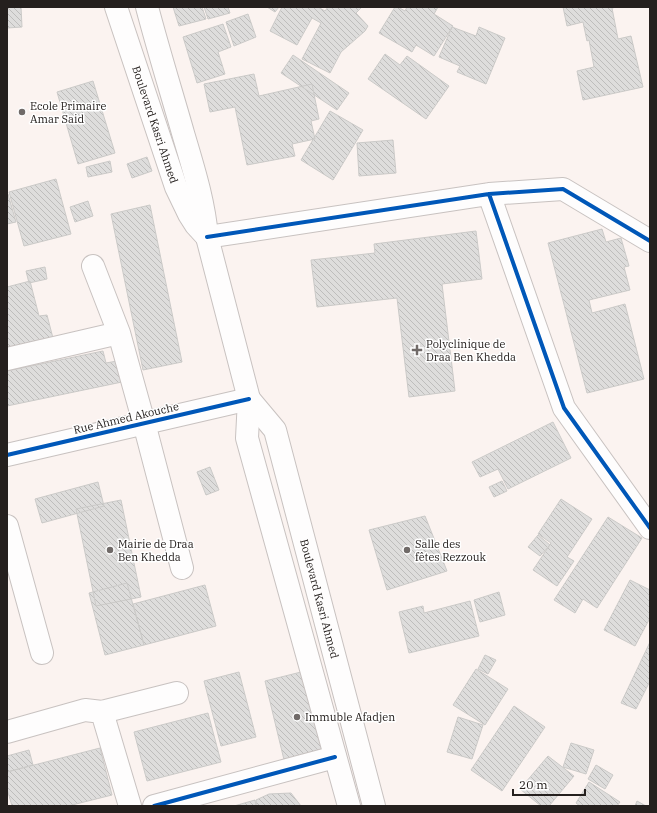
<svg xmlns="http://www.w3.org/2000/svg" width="657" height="813" font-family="'IBM Plex Serif',serif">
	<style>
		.building { fill: url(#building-back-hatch); stroke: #cbcac8 }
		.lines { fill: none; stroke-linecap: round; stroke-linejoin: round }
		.minor-casing { stroke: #c8c2c0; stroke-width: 24 }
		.major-casing { stroke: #c8c2c0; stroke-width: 24 }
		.minor { stroke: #fefdfd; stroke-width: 22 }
		.major { stroke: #fefdfd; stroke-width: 22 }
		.cycleway-casing { stroke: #fff; stroke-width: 6 }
		.cycleway { stroke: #0057b8; stroke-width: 4 }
		.poi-dot { fill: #706a68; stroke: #fff; stroke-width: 1.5 }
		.labels { text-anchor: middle; stroke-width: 3; stroke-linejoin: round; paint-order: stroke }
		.poi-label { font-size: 11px; fill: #25201e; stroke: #fff; text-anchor: start }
		.street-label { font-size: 11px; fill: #25201e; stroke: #fff }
	</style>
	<defs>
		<pattern id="building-back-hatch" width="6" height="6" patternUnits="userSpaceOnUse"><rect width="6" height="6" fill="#dedddc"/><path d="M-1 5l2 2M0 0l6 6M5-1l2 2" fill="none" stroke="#bebdbc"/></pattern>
	</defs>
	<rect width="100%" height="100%" fill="#fbf3f0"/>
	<path class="building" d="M7 7H21L22 27 7 28Z
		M173 7H202L206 19 179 26Z
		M204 7H228L230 13 208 19Z
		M267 7H279L275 12Z
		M282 7H318L325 11 328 7H362L356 13 368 26 365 31 341 52 330 73 302 59 321 23 312 18 297 45 270 31Z
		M395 7H398L405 11 407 7H438L434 14 453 26 434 56 416 45 412 52 379 33Z
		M563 7H617L612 8 618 39 631 36 643 87 583 100 577 71 594 67 589 40 587 41 583 22 567 26Z
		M248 14 256 37 234 46 226 22Z
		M223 24 231 47 218 52 225 74 197 83 183 37Z
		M452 27 476 36 479 27 505 38 486 84 457 72 460 66 439 57Z
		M385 54 400 65 407 56 449 86 426 119 368 79Z
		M293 55 349 93 337 110 281 73Z
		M254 74 259 96 312 84 319 119 311 121 315 139 292 144 295 156 247 165 235 107 210 112 204 84Z
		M93 81 115 153 78 164 57 92Z
		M330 111 363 130 333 180 301 160Z
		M393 140 396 173 359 176 357 143Z
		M147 157 152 171 132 178 127 164Z
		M110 161 112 172 88 177 86 167Z
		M56 179 71 234 24 246 9 192Z
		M7 194H8L16 222 7 224Z
		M88 201 93 216 75 222 70 207Z
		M150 205 182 362 143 370 111 214Z
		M602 229 606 242 621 238 629 266 624 267 630 290 589 300 592 313 625 304 644 379 587 393 548 243Z
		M476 231 482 279 442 284 455 391 409 397 397 298 317 307 311 260 375 253 374 244Z
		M45 267 47 279 29 283 26 271Z
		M30 281 39 316 47 315 54 342 7 354V287Z
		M103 351 106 363 117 361 122 382 7 406V371Z
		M553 422 571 458 508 489 498 469 480 477 472 462Z
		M210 467 219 490 206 495 197 472Z
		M502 481 507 491 494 497 489 487Z
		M98 482 104 506 42 523 35 499Z
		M561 499 592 519 567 557 574 561 557 586 533 570 551 543 538 534Z
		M121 500 141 597 96 606 76 509Z
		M425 516 447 571 387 590 369 530Z
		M608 517 642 538 597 608 583 599 575 613 554 600Z
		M538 535 550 545 540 556 528 547Z
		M630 580 650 590V618L635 646 604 630Z
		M127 583 144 645 105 655 89 593Z
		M205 585 216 626 144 645 133 604Z
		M499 592 505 615 480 622 474 600Z
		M470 601 479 636 409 653 399 612 423 606 424 613Z
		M650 642V681L636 709 621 703Z
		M485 655 496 660 488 674 478 669Z
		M476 669 508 689 485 725 453 705Z
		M309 670 330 754 285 764 265 681Z
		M239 672 256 737 221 746 204 681Z
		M514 706 545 727 502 791 471 770Z
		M208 713 221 762 147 781 134 732Z
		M458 717 483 725 472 759 447 752Z
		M571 743 594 750 586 774 563 767Z
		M100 748 112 795 68 806H12L7 789V772Z
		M29 750 33 765 7 772V756Z
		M548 756 574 776 549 806H541L520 789Z
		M596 765 613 775 605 789 588 779Z
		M589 782 620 802 617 806H580L576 803Z
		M291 793 301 806H257L256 800 269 794Z
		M255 800 256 806H234Z
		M637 801 646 806H635Z"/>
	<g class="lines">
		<defs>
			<path id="minor" d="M489 194 564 408 650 528
				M207 237 489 194 563 189 650 241
				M93 266 119 333 144 423 182 568
				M7 359 119 333
				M7 455 249 399
				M7 526 42 653
				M102 712 177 693
				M7 732 85 710 102 712 130 806
				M154 806 335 757"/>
			<g id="major">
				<path id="s1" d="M116 7 176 187 189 214 196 225 207 237"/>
				<path d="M147 7C158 49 171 91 183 133 193 167 204 201 207 237L249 399 247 438 349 806"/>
				<path id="s2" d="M249 399 275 430 374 806"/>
			</g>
		</defs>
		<use href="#minor" class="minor-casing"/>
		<use href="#major" class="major-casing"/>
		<use href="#minor" class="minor"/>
		<use href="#major" class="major"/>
		<defs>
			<path id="cycleway" d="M489 194 564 408 650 528
				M207 237 489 194 563 189 650 241
				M7 455 249 399
				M154 806 335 757"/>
		</defs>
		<use href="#cycleway" class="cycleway-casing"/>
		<use href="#cycleway" class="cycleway"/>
	</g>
	<g class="poi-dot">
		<circle cx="22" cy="112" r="4"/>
		<path d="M415 344h4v4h4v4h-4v4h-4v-4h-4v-4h4z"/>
		<circle cx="110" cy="550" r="4"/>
		<circle cx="407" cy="550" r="4"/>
		<circle cx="297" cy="717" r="4"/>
	</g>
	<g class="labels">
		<g class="poi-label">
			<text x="30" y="110">Ecole Primaire<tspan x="30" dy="13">Amar Said</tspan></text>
			<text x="426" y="348">Polyclinique de<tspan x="426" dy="13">Draa Ben Khedda</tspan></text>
			<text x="118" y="548">Mairie de Draa<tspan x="118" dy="13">Ben Khedda</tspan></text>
			<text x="415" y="548">Salle des<tspan x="415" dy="13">fêtes Rezzouk</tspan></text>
			<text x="305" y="721">Immuble Afadjen</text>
		</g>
		<g class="street-label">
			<text dy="4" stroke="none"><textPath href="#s1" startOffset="124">Boulevard Kasri Ahmed</textPath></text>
			<text transform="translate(126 418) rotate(-13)" y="4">Rue Ahmed Akouche</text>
			<text dy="4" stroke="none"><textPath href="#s2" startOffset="215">Boulevard Kasri Ahmed</textPath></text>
		</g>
	</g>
	<rect width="657" height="813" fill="none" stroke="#25201e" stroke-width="16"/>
	<path d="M513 789v6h72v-6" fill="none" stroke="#25201e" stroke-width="2"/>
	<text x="519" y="789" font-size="12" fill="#25201e" stroke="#ffffff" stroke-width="3" paint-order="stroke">20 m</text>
</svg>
